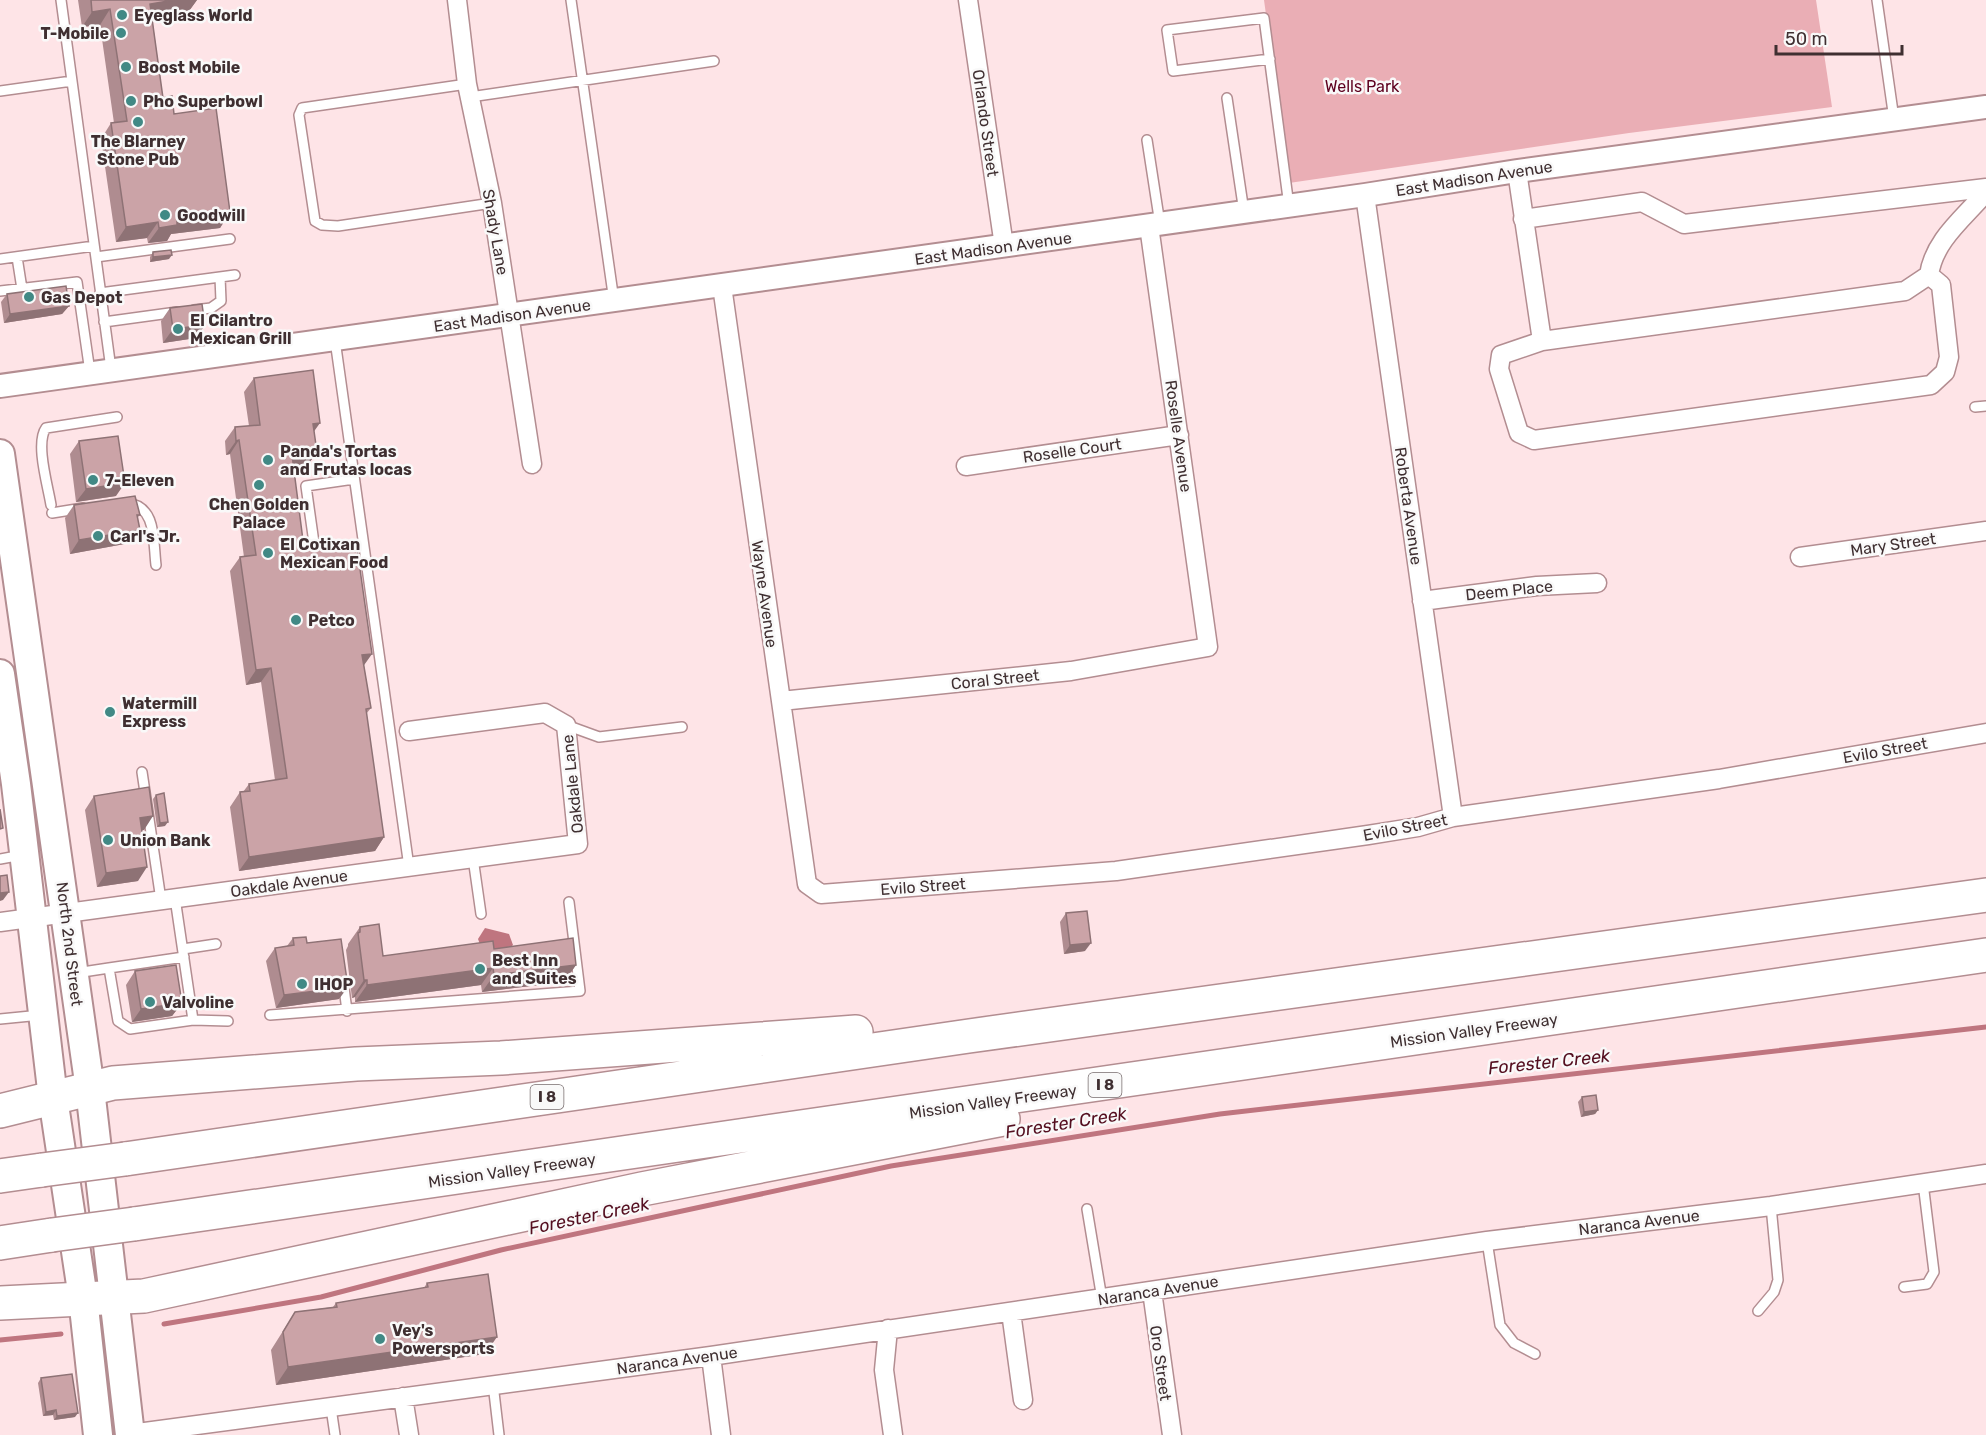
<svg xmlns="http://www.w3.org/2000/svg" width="1986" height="1435" font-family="Rubik,sans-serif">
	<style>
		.green { fill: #eaaeb5 }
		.water { fill: #bf757f }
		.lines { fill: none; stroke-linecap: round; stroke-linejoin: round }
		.stream { stroke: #bf757f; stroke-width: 5 }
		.service-casing { stroke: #b38d91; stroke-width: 12 }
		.minor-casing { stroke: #b38d91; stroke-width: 21 }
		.tertiary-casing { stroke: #b38d91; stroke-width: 26 }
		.primary-casing { stroke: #b38d91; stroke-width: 32 }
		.motorway-casing { stroke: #b38d91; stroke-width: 36 }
		.service { stroke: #fff; stroke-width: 9 }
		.minor { stroke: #fff; stroke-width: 18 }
		.tertiary { stroke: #fff; stroke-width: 22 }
		.primary { stroke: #fff; stroke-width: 28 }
		.motorway { stroke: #fff; stroke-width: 33 }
		.motorway-bridge-casing { stroke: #b38d91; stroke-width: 36; stroke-linecap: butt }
		.motorway-bridge { stroke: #fff; stroke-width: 33 }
		.wall { fill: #af8c90 }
		.shaded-wall { fill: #8e7275 }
		.building { fill: #cba3a7; stroke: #8e7275; stroke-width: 1.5 }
		.poi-dot { fill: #418985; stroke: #f9f9f9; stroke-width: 2 }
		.labels { text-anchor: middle; stroke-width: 5; stroke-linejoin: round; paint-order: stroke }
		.shield { fill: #f9f9f9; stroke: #776c6d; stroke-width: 1.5 }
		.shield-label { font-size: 15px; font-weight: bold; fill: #3f2f31 }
		.poi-label { font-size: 16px; font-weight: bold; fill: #3f2f31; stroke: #f9f9f9; text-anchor: start }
		.park-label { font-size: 16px; fill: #5e001f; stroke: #f9f9f9 }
		.street-label { font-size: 16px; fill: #3f2f31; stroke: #f9f9f9 }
		.water-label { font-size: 18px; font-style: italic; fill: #540f20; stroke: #f9f9f9 }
	</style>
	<rect width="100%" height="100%" fill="#fee4e7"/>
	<path class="green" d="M1264 0H1816L1832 107 1629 133 1289 183Z"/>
	<path class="water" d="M485 928 509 934 513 945 505 953 481 947 478 939Z"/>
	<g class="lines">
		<path class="stream" d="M164 1324 321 1297 501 1250 891 1166 1220 1114 1986 1027
			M0 1340 61 1334"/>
		<defs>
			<path id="service" d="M61 0 111 369
				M571 0 614 301
				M1877 0 1894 119
				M1270 59 1173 71 1167 30 1264 18 1289 206
				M467 84 302 108 299 115 315 221 322 225 338 226 492 203
				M0 91 72 81
				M470 97 714 61
				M1227 98 1244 212
				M1147 140 1160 224
				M17 257 22 289
				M96 257 230 239
				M0 259 94 246
				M0 291 77 282 90 372
				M100 293 235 275
				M194 310 211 308 221 301 220 277
				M104 322 177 312
				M335 340 409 867
				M1975 407 1986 406
				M126 503C157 505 153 541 156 565
				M51 505C48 486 35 443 46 428L117 417
				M52 513 83 508
				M315 550 306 486 354 479
				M566 725 599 737 682 727
				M142 772 161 900
				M473 858 481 914
				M0 859 22 855
				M183 949 216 944
				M109 968 184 957
				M76 973 109 968 118 1021 130 1029 193 1020 175 898
				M343 980 347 1011
				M270 1015 580 991 569 902
				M0 1019 41 1015
				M193 1020 228 1021
				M1087 1209 1102 1299
				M1487 1241 1500 1325 1514 1343 1535 1354
				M1904 1287 1927 1284 1934 1272 1923 1183
				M1758 1311 1774 1292 1778 1280 1771 1206
				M493 1384 499 1435
				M331 1408 335 1435"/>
			<path id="minor" d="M457 0 467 84 492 203 532 464
				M968 0 1004 246
				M1517 171 1542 341 1501 355 1499 369 1519 433 1534 440 1931 385 1945 372 1949 357 1941 285 1929 275 1905 291 1542 341
				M1365 195 1453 817
				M1523 219 1642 202 1684 224 1986 188
				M1929 275C1934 240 1964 218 1986 192
				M722 286 807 884 821 894 1116 871 1368 835 1418 827 1453 817 1719 779 1986 733
				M966 466 1179 435
				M1800 557 1986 531
				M1422 601 1537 586 1597 583
				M781 701 1071 671 1208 647 1149 226
				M0 922 578 844 566 725 545 713 409 731
				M1152 1291 1172 1435
				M1011 1312 1023 1400
				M888 1329 884 1370 893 1435
				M711 1356 721 1435
				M403 1397 409 1435
				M130 1434 711 1356 1487 1241 1771 1206 1986 1174"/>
			<path id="tertiary" d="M0 386 1365 195 1517 171 1986 107"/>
			<path id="primary" d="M0 454 90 1089 130 1435
				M0 674 16 784 53 1098 83 1298 98 1435"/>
			<path id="motorway" d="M0 1111 113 1083 356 1064 501 1058 856 1032
				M125 1159 969 1036 1986 895
				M0 1176 42 1170
				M134 1224 1986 955
				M0 1243 52 1235
				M0 1303 144 1296 642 1189 1003 1119"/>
		</defs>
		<use href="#service" class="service-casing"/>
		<use href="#minor" class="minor-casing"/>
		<use href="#tertiary" class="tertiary-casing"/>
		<use href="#primary" class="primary-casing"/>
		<use href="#motorway" class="motorway-casing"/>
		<use href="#service" class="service"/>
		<use href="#minor" class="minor"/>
		<use href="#tertiary" class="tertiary"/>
		<use href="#primary" class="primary"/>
		<use href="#motorway" class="motorway"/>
		<defs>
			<path id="motorway-bridge" d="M42 1170 125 1159
				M52 1235 134 1224"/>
		</defs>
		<use href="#motorway-bridge" class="motorway-bridge-casing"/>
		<use href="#motorway-bridge" class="motorway-bridge"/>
	</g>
	<path class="wall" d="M78 0H197L189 11 152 17 163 98 174 114 230 212 220 228 171 234 167 241 148 243 147 238 116 242 101 139 111 123H114L100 25 82 27Z
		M153 252 169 259 150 262V257Z
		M7 294 69 306 62 314 4 323 1 302Z
		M170 308 205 325 196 338 163 343 161 321Z
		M254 378 314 431 317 452 307 466 293 468 304 548 364 666 371 708 366 714 384 837 375 851 239 871 230 807 240 792H243L249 784 275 780 261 682 246 685 230 571 240 557H244L230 454 226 455 225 441 235 427 249 426 244 392Z
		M79 441 116 496 76 502 70 454Z
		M74 505 140 515 138 517 130 543 70 554 65 518Z
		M156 795 165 826 157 827 153 799Z
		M94 796 144 830H142L138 881 97 887 85 810Z
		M1066 913 1085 951 1064 954 1060 922Z
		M360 927 383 956 494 949 576 965 564 982 482 992 481 985 355 1002V997L352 998 346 950 348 946V944Z
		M293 938 307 943 339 999 276 1008 266 961 275 948 287 946Z
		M135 971 182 1003 172 1016 132 1022 126 985Z
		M1582 1097 1598 1110 1595 1114 1581 1117 1578 1102Z
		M427 1283 485 1354 276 1385 271 1350 295 1312 333 1307 336 1303 424 1288Z
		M41 1378 75 1417 54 1420 53 1415 43 1416 38 1383Z"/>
	<path class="shaded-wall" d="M174 0H197L189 11 139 19 150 4Z
		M110 9 100 25 82 27 92 12Z
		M230 212 220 228 171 234 167 241 148 243 159 228 177 220Z
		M158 222 147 238 116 242 126 227Z
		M172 255 169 259 150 262 153 257Z
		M69 306 62 314 4 323 10 314Z
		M205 325 196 338 163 343 173 329Z
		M320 423 310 437 313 424Z
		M239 440 230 454 226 455 236 441Z
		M317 452 307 466 282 469 292 455Z
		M125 483 116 496 76 502 86 489Z
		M140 530 130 543 70 554 79 540Z
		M372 654 362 668V655Z
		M271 668 261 682 246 685 256 670Z
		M153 816 144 830 130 832 140 818Z
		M168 822 165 826 157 827 160 823Z
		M384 837 375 851 239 871 249 857Z
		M147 867 138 881 97 887 106 873Z
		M9 892 3 900 0 901V893Z
		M1091 943 1085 951 1064 954 1070 945Z
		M576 965 564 982 482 992 494 975Z
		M493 968 481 985 355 1002 367 985Z
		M364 980H367L355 997 352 998Z
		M348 987 339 999 276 1008 284 995Z
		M182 1003 172 1016 132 1022 141 1009Z
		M1598 1110 1595 1114 1581 1117 1584 1112Z
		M497 1337 485 1354 276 1385 288 1367Z
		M56 1410 53 1415 43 1416 46 1412Z
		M78 1413 75 1417 54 1420 57 1416Z"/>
	<path class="building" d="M91 0H174L150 4 163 98 172 96 174 114 216 108 230 212 177 220V225L159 228 158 222 126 227 111 123 127 121 110 9 92 12Z
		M171 250 172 255 153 257V252Z
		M66 286 69 306 10 314 7 294Z
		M202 304 205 325 173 329 170 308Z
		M313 370 320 423 313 424 317 452 292 455 304 548 356 541 372 654 362 655 371 708 366 709 384 837 249 857 240 792 250 791 249 784 287 778 271 668 256 670 240 557 256 555 239 440 236 441 235 427 260 425 254 378Z
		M118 436 125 483 86 489 79 441Z
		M135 496 140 515H137L140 530 79 540 74 505Z
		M149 787 153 816 140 818 147 867 106 873 94 796Z
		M164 793 168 822 160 823 156 795Z
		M0 809 3 828 0 829Z
		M7 875 9 892 0 893V876Z
		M1087 911 1091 943 1070 945 1066 913Z
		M379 924 383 956 493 941 494 949 573 938 576 965 494 975 493 968 367 985V980H364L358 933 360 932V927Z
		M306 937 307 943 341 939 348 987 284 995 275 948 294 945 293 938Z
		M176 965 182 1003 141 1009 135 971Z
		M1596 1095 1598 1110 1584 1112 1582 1097Z
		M488 1274 497 1337 288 1367 283 1332 295 1312 337 1307 336 1303 428 1287 427 1283Z
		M72 1374 78 1413 57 1416 56 1410 46 1412 41 1378Z"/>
	<g class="poi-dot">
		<circle cx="122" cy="15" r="6"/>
		<circle cx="121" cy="33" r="6"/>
		<circle cx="126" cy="67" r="6"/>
		<circle cx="131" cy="101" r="6"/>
		<circle cx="138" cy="122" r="6"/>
		<circle cx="165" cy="215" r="6"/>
		<circle cx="29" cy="297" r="6"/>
		<circle cx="178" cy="329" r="6"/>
		<circle cx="268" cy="460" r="6"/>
		<circle cx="93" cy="480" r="6"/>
		<circle cx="259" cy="485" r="6"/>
		<circle cx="98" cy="536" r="6"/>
		<circle cx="268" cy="553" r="6"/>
		<circle cx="296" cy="620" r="6"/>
		<circle cx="110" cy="712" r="6"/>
		<circle cx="108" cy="840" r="6"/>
		<circle cx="480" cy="969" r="6"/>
		<circle cx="302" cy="984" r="6"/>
		<circle cx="150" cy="1002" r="6"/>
		<circle cx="380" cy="1339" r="6"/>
	</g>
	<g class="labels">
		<g class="shield">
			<rect x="1088.5" y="1073" width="33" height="24" rx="4.5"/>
			<rect x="530.5" y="1085" width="33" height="24" rx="4.5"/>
		</g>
		<g class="shield-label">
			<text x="1105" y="1090">I 8</text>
			<text x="547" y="1102">I 8</text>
		</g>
		<g class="poi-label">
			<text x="134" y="21">Eyeglass World</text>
			<text x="109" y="39" text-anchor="end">T-Mobile</text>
			<text x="138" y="73">Boost Mobile</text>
			<text x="143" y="107">Pho Superbowl</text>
			<text x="138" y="147" text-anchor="middle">The Blarney<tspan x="138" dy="18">Stone Pub</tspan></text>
			<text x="177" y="221">Goodwill</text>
			<text x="41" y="303">Gas Depot</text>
			<text x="190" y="326">El Cilantro<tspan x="190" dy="18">Mexican Grill</tspan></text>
			<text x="280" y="457">Panda's Tortas<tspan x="280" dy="18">and Frutas locas</tspan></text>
			<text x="105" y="486">7-Eleven</text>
			<text x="259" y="510" text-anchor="middle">Chen Golden<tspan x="259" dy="18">Palace</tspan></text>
			<text x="110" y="542">Carl's Jr.</text>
			<text x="280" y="550">El Cotixan<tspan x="280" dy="18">Mexican Food</tspan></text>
			<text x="308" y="626">Petco</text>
			<text x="122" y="709">Watermill<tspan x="122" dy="18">Express</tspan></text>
			<text x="120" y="846">Union Bank</text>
			<text x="492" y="966">Best Inn<tspan x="492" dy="18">and Suites</tspan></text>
			<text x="314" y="990">IHOP</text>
			<text x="162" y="1008">Valvoline</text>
			<text x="392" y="1336">Vey's<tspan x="392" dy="18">Powersports</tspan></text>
		</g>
		<g class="park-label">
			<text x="1362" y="92">Wells Park</text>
		</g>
		<g class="street-label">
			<text transform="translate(986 123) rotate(82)" y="6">Orlando Street</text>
			<text transform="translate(1474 178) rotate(-9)" y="6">East Madison Avenue</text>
			<text transform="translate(496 232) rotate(80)" y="6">Shady Lane</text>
			<text transform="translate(993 248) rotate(-8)" y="6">East Madison Avenue</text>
			<text transform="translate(512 315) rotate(-8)" y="6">East Madison Avenue</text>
			<text transform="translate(1179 436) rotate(82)" y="6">Roselle Avenue</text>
			<text transform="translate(1072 450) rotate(-8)" y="6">Roselle Court</text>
			<text transform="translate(1409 506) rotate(82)" y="6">Roberta Avenue</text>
			<text transform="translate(1893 544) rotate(-8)" y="6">Mary Street</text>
			<text transform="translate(1509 590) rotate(-6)" y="6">Deem Place</text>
			<text transform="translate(765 594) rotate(82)" y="6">Wayne Avenue</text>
			<text transform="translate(995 679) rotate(-6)" y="6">Coral Street</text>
			<text transform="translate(1885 750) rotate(-10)" y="6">Evilo Street</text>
			<text transform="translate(572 784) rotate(-96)" y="6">Oakdale Lane</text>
			<text transform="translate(1405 827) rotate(-11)" y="6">Evilo Street</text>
			<text transform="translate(289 883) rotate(-8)" y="6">Oakdale Avenue</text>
			<text transform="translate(923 886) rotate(-4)" y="6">Evilo Street</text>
			<text transform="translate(70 944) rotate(83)" y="6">North 2nd Street</text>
			<text transform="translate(1474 1030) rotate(-8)" y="6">Mission Valley Freeway</text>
			<text transform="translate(993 1101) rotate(-8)" y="6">Mission Valley Freeway</text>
			<text transform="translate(512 1170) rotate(-8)" y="6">Mission Valley Freeway</text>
			<text transform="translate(1639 1222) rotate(-7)" y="6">Naranca Avenue</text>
			<text transform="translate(1158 1290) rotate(-9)" y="6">Naranca Avenue</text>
			<text transform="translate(677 1360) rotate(-8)" y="6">Naranca Avenue</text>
			<text transform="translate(1161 1363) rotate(82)" y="6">Oro Street</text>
		</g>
		<g class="water-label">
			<text transform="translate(1549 1062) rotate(-6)" y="6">Forester Creek</text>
			<text transform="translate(1066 1123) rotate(-9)" y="6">Forester Creek</text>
			<text transform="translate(589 1216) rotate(-12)" y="6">Forester Creek</text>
		</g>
	</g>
	<path d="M1776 45v9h126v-9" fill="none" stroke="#3f2f31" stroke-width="3"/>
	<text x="1785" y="45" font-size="18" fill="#3f2f31" stroke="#f9f9f9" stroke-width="4.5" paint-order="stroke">50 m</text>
</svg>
